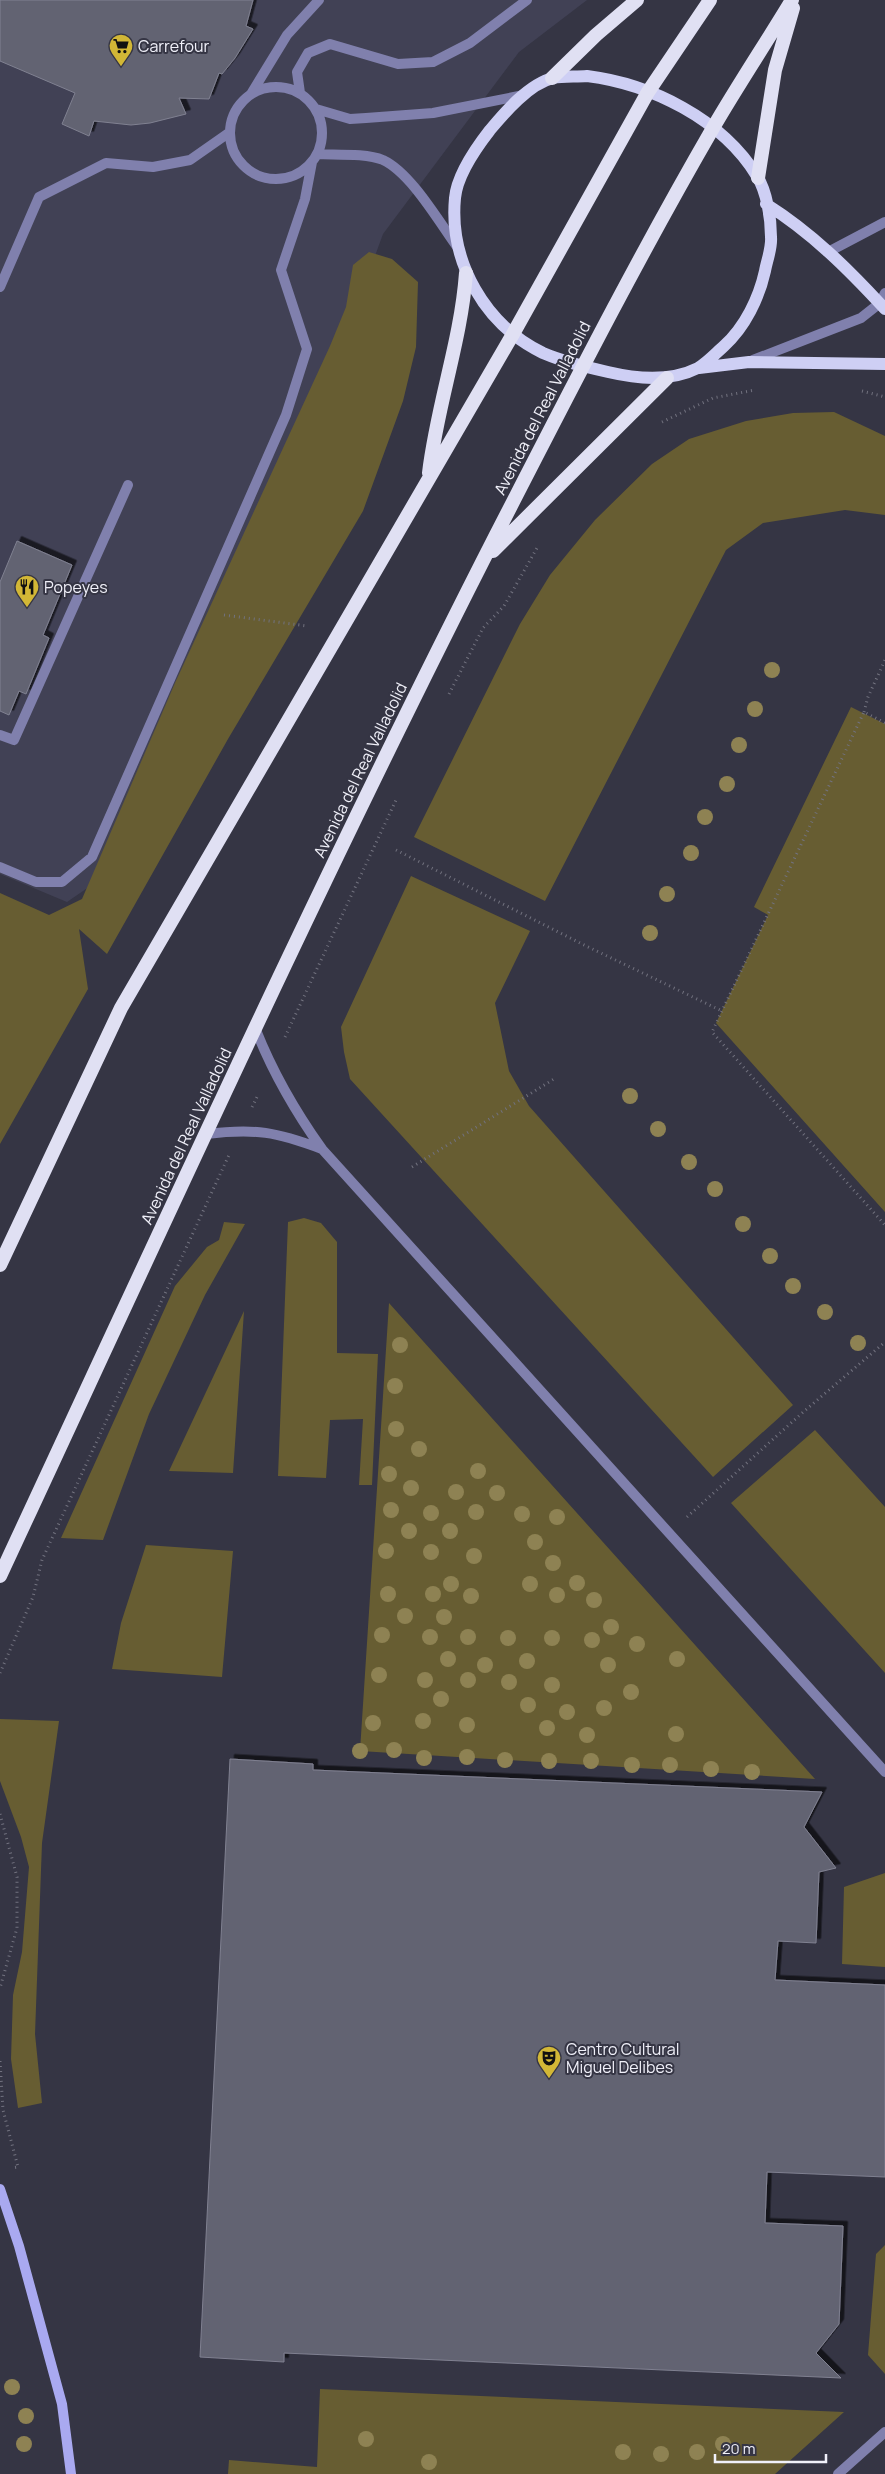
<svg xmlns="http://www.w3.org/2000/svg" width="885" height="2474" font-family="Manrope,sans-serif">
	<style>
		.built { fill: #414155 }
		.green { fill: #675d32 }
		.building { fill: #626372; stroke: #808191; filter: url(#shadow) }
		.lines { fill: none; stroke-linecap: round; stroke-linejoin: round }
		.path { stroke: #72727f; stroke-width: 3; stroke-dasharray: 1 4; stroke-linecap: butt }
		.service { stroke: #8080ad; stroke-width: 10 }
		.minor { stroke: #8080ad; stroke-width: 10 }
		.secondary { stroke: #a9a9f0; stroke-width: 10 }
		.primary { stroke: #cecff4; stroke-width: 12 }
		.trunk { stroke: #e0e0f3; stroke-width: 14 }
		.tree { fill: #8e8253 }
		.labels { text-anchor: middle; stroke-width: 4; stroke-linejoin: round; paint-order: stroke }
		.poi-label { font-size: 16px; fill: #f0f0f9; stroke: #353544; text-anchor: start }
		.street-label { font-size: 16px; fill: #f0f0f9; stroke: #353544 }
	</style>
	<defs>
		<filter id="shadow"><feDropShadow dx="4.5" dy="-4.5" stdDeviation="0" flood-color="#0009"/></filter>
	</defs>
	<rect width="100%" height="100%" fill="#353544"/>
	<path class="built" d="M0 0H587L519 52 383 234 326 390 99 880 67 902 0 874Z"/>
	<path class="green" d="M369 252 392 259 418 282 416 347 403 401 363 511 228 739 107 954 79 929 88 989 0 1144V893L49 915 82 899 175 683 330 346 346 307 353 265Z
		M834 412 885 436V515L845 510 763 523 726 550 545 901 414 837 520 624 550 575 595 520 652 464 689 439 746 421 793 413Z
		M851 707 885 724V1212L716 1023 768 915 754 907Z
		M411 876 530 931 495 1003 509 1071 529 1106 793 1405 713 1477 350 1079 344 1052 341 1027Z
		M304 1218 321 1223 337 1242V1353L378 1354 372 1485H359L363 1419 330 1420 326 1478 278 1476 288 1222Z
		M224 1222 245 1224 205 1295 149 1414 103 1540 61 1538 175 1286 207 1247 219 1240Z
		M389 1303 815 1779 360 1751Z
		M244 1311 233 1473 169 1471Z
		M815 1430 885 1507V1673L731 1503Z
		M146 1545 233 1551 222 1677 112 1669 121 1623Z
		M0 1719 59 1721 42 1843 35 2034 42 2103 18 2108 11 2059 13 1995 22 1952 29 1867 21 1837 0 1781Z
		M885 1873V1967L842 1964 844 1887Z
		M885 2245V2374L868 2355 876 2254Z
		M320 2389 844 2412 775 2474H228L229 2460 317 2467Z"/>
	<path class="building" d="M0 0H253L246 26 253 29 235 58 222 74 219 73 209 99 179 98 186 114 150 123 131 125 94 121 89 136 62 124 75 93 0 61Z
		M17 541 72 565 43 635 49 638 26 694 19 691 9 715 0 711V582Z
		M230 1759 313 1764V1770L822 1792 804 1827 836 1868 819 1872 816 1943 778 1941 775 1980 885 1985V2177L767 2172 765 2223 843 2226 839 2324 816 2353 841 2378 284 2353V2362L200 2357Z"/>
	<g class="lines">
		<path class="path" d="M862 391 885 397
			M662 422 713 398 755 390
			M224 615 307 626
			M449 694 483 628 504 606 537 548
			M864 712 868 697 885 660
			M885 723 864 712 712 1032 885 1225
			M396 850 582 944 722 1011
			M285 1037 397 798
			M252 1107 258 1095
			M412 1167 554 1079
			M687 1517 801 1414 885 1342
			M0 1673 33 1597 42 1560 229 1155
			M0 1814 17 1877V1928L0 1988
			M0 2061 3 2110 18 2167 12 2168"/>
		<path class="service" d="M230 133a46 46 0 1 1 92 0a46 46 0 1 1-92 0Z
			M300 93 297 72 308 53 330 44 398 64 433 62 470 43 527 0
			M251 94 287 35 319 0
			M316 109 350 119 366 118 433 113 524 95
			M317 154C335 155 366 153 383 160 411 173 439 222 458 248
			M830 251 885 222
			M0 287 39 197 106 163 153 167 190 160 230 132
			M753 360 861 318 880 303 885 293
			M0 735 14 740 128 485
			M0 867 36 882H62L92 857 286 415 307 349 281 270 305 199 312 162"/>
		<path class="minor" d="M256 1030C273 1073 295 1111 322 1149L885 1772
			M206 1134C256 1128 276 1132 322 1149
			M838 2474 885 2432"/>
		<path class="secondary" d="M0 2189 19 2246 62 2404 71 2474"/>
		<path class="primary" d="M587 76C651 84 722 119 757 176 767 192 771 219 771 237 772 248 767 260 765 271 759 298 745 327 724 346 716 353 707 363 698 368 670 382 638 379 608 372 586 367 564 362 543 353 485 325 449 262 455 198 457 175 476 148 490 130 505 112 529 84 553 78 563 76 576 77 587 76Z
			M766 204C812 233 848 269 885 309
			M699 368 749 362 885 364"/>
		<path class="trunk" d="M552 78 596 35 637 0
			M758 178 775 70 793 8
			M429 473C437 405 461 341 466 273
			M493 551 667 378
			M0 1265 121 1008 513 334 648 92 710 0
			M0 1576C162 1228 321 878 496 535 566 399 636 261 713 128 738 85 766 43 792 0"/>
	</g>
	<g class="tree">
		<circle cx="772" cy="670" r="8"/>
		<circle cx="755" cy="709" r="8"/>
		<circle cx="739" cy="745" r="8"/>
		<circle cx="727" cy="784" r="8"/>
		<circle cx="705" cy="817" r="8"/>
		<circle cx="691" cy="853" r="8"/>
		<circle cx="667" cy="894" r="8"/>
		<circle cx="650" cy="933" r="8"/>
		<circle cx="630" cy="1096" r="8"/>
		<circle cx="658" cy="1129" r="8"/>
		<circle cx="689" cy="1162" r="8"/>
		<circle cx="715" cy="1189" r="8"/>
		<circle cx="743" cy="1224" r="8"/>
		<circle cx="770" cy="1256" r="8"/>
		<circle cx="793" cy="1286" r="8"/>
		<circle cx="825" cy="1312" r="8"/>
		<circle cx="858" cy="1343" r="8"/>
		<circle cx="400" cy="1345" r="8"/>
		<circle cx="395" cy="1386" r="8"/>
		<circle cx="396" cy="1429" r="8"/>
		<circle cx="419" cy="1449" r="8"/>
		<circle cx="478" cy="1471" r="8"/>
		<circle cx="389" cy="1474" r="8"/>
		<circle cx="411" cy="1488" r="8"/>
		<circle cx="456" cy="1492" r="8"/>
		<circle cx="497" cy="1493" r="8"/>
		<circle cx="391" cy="1510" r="8"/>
		<circle cx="476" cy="1512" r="8"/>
		<circle cx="431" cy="1513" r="8"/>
		<circle cx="522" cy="1514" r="8"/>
		<circle cx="557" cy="1517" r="8"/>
		<circle cx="409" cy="1531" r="8"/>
		<circle cx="450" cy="1531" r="8"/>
		<circle cx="535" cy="1542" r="8"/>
		<circle cx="386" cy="1551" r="8"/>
		<circle cx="431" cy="1552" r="8"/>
		<circle cx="474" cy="1556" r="8"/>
		<circle cx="553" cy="1563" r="8"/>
		<circle cx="577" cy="1583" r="8"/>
		<circle cx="451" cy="1584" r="8"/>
		<circle cx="530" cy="1584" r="8"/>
		<circle cx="388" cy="1594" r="8"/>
		<circle cx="433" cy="1594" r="8"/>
		<circle cx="557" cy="1595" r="8"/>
		<circle cx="471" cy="1596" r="8"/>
		<circle cx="594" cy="1600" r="8"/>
		<circle cx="405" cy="1616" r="8"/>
		<circle cx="444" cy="1617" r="8"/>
		<circle cx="611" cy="1627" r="8"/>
		<circle cx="382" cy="1635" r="8"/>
		<circle cx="430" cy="1637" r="8"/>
		<circle cx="468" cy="1637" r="8"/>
		<circle cx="508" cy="1638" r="8"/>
		<circle cx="552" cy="1638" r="8"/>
		<circle cx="592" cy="1640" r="8"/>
		<circle cx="637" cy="1644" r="8"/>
		<circle cx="448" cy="1659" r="8"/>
		<circle cx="677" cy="1659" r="8"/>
		<circle cx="527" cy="1661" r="8"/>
		<circle cx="485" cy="1665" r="8"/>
		<circle cx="608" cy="1665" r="8"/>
		<circle cx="379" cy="1675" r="8"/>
		<circle cx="425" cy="1680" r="8"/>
		<circle cx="468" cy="1680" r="8"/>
		<circle cx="509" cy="1682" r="8"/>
		<circle cx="552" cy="1685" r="8"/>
		<circle cx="631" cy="1692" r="8"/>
		<circle cx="441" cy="1699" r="8"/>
		<circle cx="528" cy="1705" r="8"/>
		<circle cx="604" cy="1708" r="8"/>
		<circle cx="567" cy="1712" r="8"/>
		<circle cx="423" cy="1721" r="8"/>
		<circle cx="373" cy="1723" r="8"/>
		<circle cx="467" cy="1725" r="8"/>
		<circle cx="547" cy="1728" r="8"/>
		<circle cx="676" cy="1734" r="8"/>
		<circle cx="587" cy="1735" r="8"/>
		<circle cx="394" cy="1750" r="8"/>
		<circle cx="360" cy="1751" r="8"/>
		<circle cx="467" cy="1757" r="8"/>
		<circle cx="424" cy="1758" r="8"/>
		<circle cx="505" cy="1760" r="8"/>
		<circle cx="549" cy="1761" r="8"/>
		<circle cx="591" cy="1761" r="8"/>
		<circle cx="632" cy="1765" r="8"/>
		<circle cx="670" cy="1765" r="8"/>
		<circle cx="711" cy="1769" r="8"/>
		<circle cx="752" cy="1772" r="8"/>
		<circle cx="12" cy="2387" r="8"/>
		<circle cx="26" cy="2416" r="8"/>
		<circle cx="366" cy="2439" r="8"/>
		<circle cx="24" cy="2444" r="8"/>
		<circle cx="723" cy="2444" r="8"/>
		<circle cx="623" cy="2452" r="8"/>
		<circle cx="697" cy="2452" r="8"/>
		<circle cx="661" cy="2454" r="8"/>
		<circle cx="429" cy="2462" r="8"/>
	</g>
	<defs>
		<symbol id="supermarket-pin" viewBox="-11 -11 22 30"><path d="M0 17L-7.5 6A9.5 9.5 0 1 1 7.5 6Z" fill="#d2b736" stroke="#353544"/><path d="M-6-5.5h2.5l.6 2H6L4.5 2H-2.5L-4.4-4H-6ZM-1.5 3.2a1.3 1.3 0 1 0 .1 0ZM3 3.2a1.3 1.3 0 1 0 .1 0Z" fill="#111"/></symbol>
		<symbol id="restaurant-pin" viewBox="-11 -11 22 30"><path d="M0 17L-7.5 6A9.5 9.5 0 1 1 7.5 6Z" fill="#d2b736" stroke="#353544"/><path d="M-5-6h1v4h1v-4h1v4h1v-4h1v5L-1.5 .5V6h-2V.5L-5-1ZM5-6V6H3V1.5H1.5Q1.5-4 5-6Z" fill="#111"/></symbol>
		<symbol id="theatre-pin" viewBox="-11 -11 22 30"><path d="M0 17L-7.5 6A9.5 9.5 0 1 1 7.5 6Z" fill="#d2b736" stroke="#353544"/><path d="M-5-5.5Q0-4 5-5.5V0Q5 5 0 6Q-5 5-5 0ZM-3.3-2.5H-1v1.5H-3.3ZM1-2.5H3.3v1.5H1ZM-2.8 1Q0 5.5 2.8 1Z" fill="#111"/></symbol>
	</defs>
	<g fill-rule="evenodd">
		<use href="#supermarket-pin" x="107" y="32" width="28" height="38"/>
		<use href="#restaurant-pin" x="13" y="573" width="28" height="38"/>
		<use href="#theatre-pin" x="535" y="2044" width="28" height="38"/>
	</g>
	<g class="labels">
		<g class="poi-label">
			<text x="138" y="52">Carrefour</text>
			<text x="44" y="593">Popeyes</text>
			<text x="566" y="2055">Centro Cultural<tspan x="566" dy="18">Miguel Delibes</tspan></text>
		</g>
		<g class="street-label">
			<text transform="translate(542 408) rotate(-63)" y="6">Avenida del Real Valladolid</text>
			<text transform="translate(360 770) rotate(-64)" y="6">Avenida del Real Valladolid</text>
			<text transform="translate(186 1136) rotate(-65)" y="6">Avenida del Real Valladolid</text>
		</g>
	</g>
	<path d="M715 2454v8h111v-8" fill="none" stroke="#f0f0f9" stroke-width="2.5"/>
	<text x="722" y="2454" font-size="15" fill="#f0f0f9" stroke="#353544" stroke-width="4" paint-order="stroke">20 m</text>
</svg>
